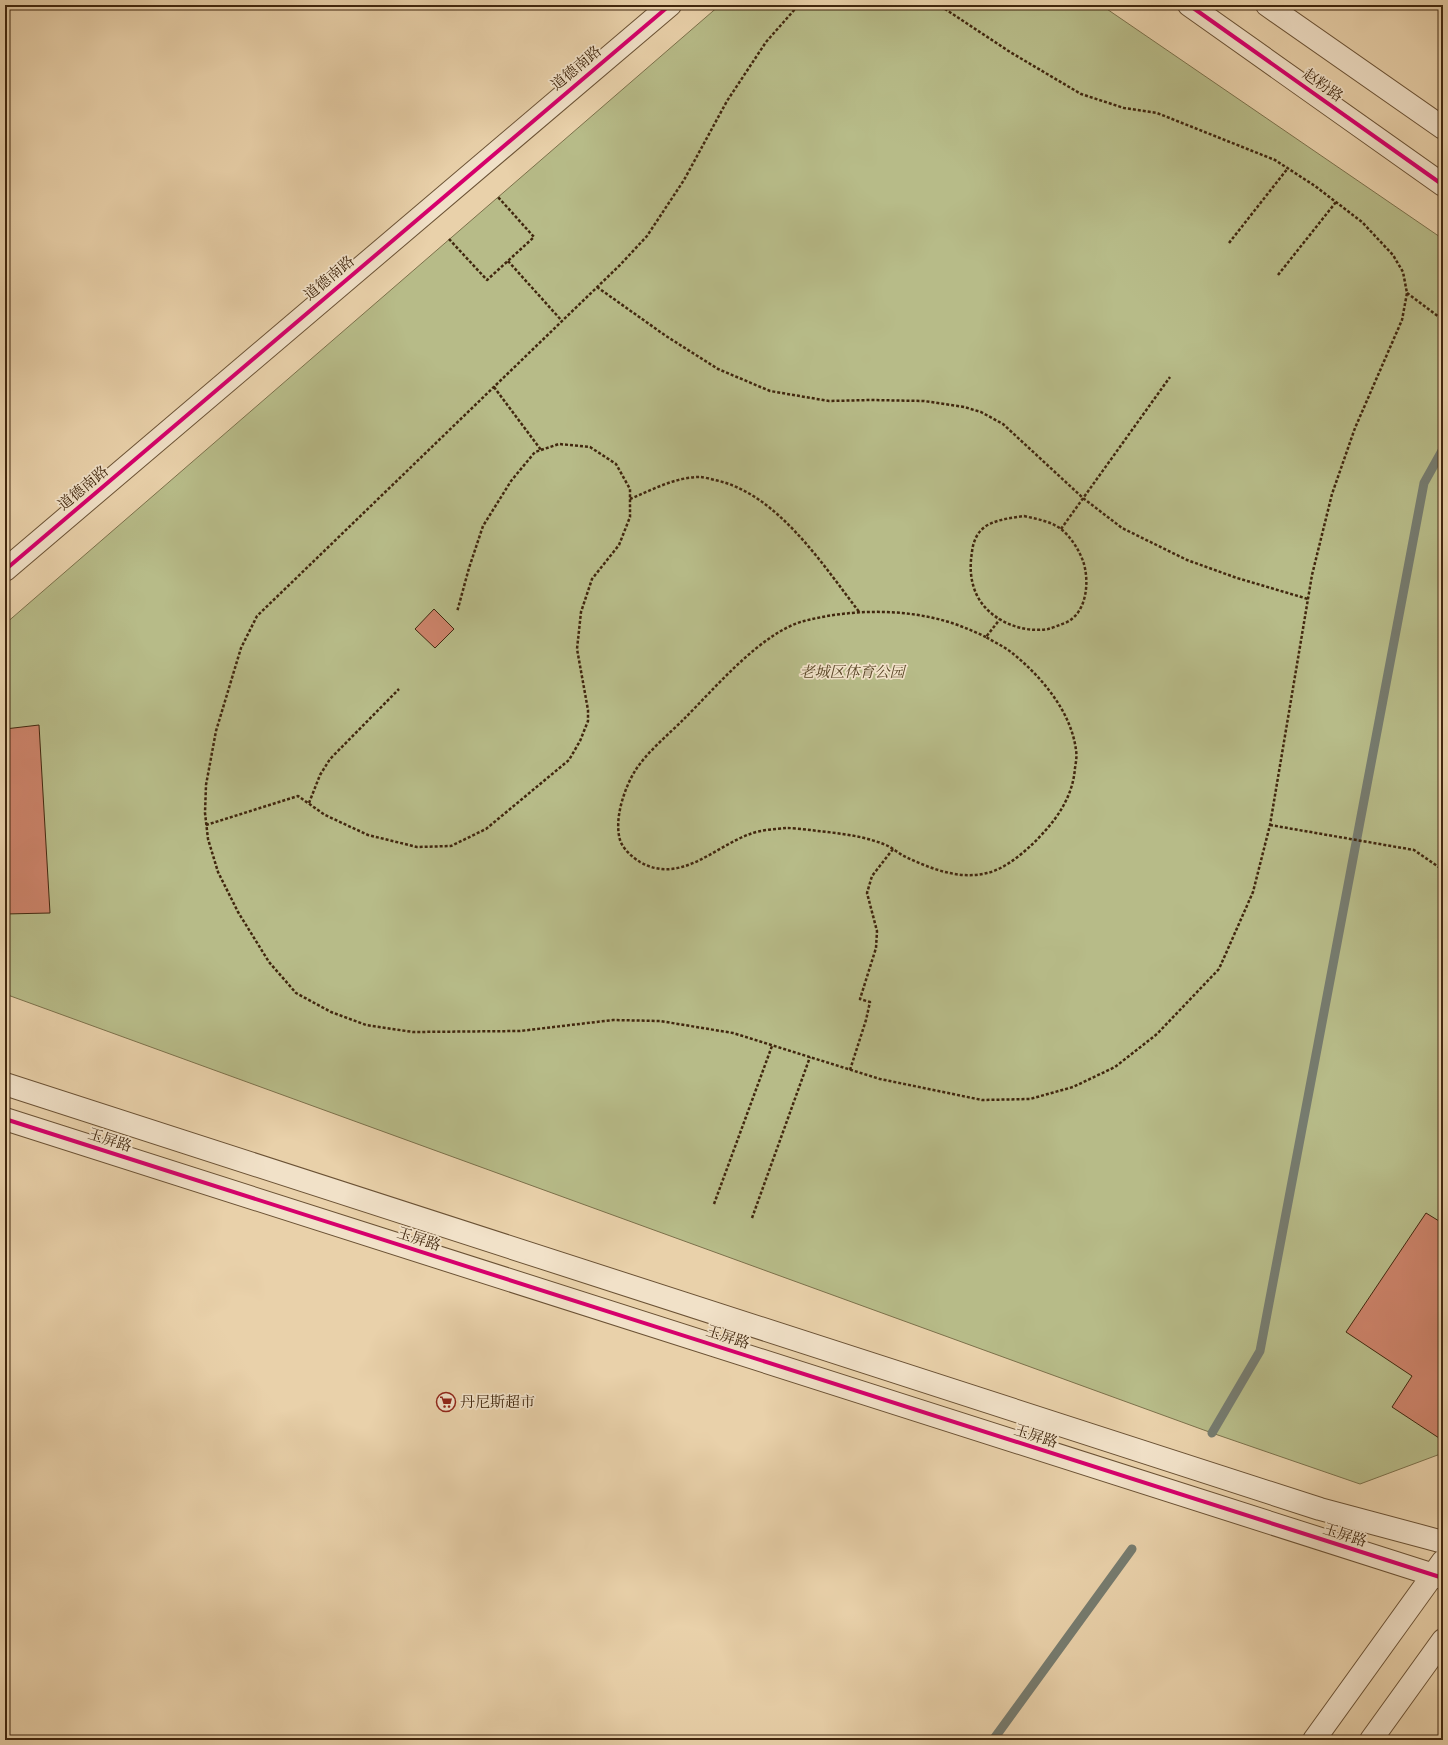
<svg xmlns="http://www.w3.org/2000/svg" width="1448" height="1745" font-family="'Libre Bodoni','Noto Serif SC',serif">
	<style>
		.green { fill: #b7bb88; stroke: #7c714b }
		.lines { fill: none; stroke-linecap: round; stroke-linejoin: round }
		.stream { stroke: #767c70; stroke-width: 9 }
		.building { fill: #cc836a; stroke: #41270e }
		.minor-casing { stroke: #6b5235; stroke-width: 24 }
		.path { stroke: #41270e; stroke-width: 2.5; stroke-dasharray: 3 2; stroke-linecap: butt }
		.minor { stroke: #f1e1c8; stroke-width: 22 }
		.cycleway-casing { stroke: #f1e1c8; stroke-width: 6 }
		.cycleway { stroke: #d6006c; stroke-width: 4 }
		.labels { text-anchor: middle; stroke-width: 3.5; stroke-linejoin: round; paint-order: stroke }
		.street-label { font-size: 15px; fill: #41270e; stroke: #f1e1c8 }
		.park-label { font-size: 15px; font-style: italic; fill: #594526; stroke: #f1e1c8 }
		.poi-label { font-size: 15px; fill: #41270e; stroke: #f1e1c8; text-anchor: start }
	</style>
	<rect width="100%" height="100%" fill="#e9d1aa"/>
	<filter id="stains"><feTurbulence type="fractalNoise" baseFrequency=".005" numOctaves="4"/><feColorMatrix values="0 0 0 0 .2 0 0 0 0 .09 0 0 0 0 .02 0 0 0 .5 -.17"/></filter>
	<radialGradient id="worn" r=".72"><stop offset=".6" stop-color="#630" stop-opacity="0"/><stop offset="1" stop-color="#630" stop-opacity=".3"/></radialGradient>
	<path class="green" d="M720 5H1101L1443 239V1453L1360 1484 1212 1433 5 994V624Z"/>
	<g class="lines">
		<path class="stream" d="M1212 1433 1260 1351 1424 483 1443 449
			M993 1740 1132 1549"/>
	</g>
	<path class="building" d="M434 609 454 629 435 648 415 629Z
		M39 725 50 913 5 914V729Z
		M1426 1213 1439 1221 1443 1215V1432L1439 1438 1392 1407 1412 1376 1346 1332Z"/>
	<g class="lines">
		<defs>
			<path id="minor" d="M1189 5 1443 185
				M1267 5 1443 128
				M5 570 670 5
				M5 1084 1320 1509 1443 1542
				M5 1119 1443 1578
				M1314 1740 1443 1561
				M1371 1740 1443 1640"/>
		</defs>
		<use href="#minor" class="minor-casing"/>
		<path class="path" d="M803 5 796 8 766 42 727 101 684 180 647 236 620 265 257 616 241 648 216 731 206 785 205 813 208 839 218 872 238 912 269 962 296 993 331 1012 366 1025 413 1032 520 1031 613 1020 660 1021 733 1033 880 1079 982 1100 1030 1099 1073 1087 1115 1067 1157 1034 1219 969 1253 892 1270 825 1312 575 1332 494 1355 428 1402 320 1407 293 1403 272 1393 255 1362 222 1315 186 1275 160 1157 113 1124 108 1081 94 1010 52 939 5
			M449 239 487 280 534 237 498 197
			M1229 243 1288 168
			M508 261 562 321
			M1278 275 1336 202
			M597 287 666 336 718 369 770 391 829 401 871 400 924 401 964 407 981 412 1003 424 1083 498 1122 528 1187 560 1237 578 1308 599
			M1407 293 1443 320
			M494 387 541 450
			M630 499C652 490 675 477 700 477 704 477 710 479 715 480 777 493 823 565 860 613
			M1024 516C1037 519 1050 521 1061 529 1071 537 1079 550 1083 561 1090 581 1087 614 1065 623 1059 625 1053 628 1048 629 1018 634 983 617 974 588 970 576 970 564 972 552 973 542 977 532 986 526 998 519 1011 518 1024 516Z
			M1061 529 1170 377
			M986 637C975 632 964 627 952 623 905 608 851 609 804 621 762 632 715 688 684 719 669 734 646 753 635 771 624 789 614 819 620 840 623 849 632 857 640 862 680 885 714 847 750 834 760 830 775 829 786 828 793 828 802 829 810 830 835 833 862 835 886 845 893 848 899 854 906 857 931 869 960 880 987 873 1007 869 1032 846 1045 831 1061 813 1073 793 1075 768 1076 762 1077 756 1076 750 1071 711 1041 676 1011 652 1003 646 994 642 986 637L1000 619
			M309 803 320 775 330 759 399 689
			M206 825 298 796 325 815 368 835 417 847 451 846 486 829 569 760 580 741 588 721V710L577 649 581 612 592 579 619 545 630 517V489L616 464 590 447 559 444 535 452 511 481 483 526 469 568 457 612
			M1270 825 1414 850 1443 870
			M850 1070 866 1020 870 1002 860 999 876 948 877 931 867 893 872 876 893 849
			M714 1204 772 1046
			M752 1218 810 1057"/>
		<use href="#minor" class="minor"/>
		<defs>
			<path id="cycleway" d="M1189 5 1443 185
				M5 570 670 5
				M5 1119 1443 1578"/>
		</defs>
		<use href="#cycleway" class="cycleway-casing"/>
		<use href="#cycleway" class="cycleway"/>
	</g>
	<defs>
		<symbol id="supermarket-ring" viewBox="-11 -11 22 22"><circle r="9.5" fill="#f1e1c8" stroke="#8f2418" stroke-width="1.5"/><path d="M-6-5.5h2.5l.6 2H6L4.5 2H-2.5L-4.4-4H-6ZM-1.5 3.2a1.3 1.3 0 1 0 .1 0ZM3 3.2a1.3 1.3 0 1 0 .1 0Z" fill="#8f2418"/></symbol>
	</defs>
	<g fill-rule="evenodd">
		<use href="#supermarket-ring" x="435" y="1391" width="22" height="22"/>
	</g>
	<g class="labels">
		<g class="street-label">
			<text transform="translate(576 68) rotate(-40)" y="5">道德南路</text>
			<text transform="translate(1323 85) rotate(35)" y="5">赵粉路</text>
			<text transform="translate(329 278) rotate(-40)" y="5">道德南路</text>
			<text transform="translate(83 488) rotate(-40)" y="5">道德南路</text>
			<text transform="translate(110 1140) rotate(18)" y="5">玉屏路</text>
			<text transform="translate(419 1239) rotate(18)" y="5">玉屏路</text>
			<text transform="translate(728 1337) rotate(18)" y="5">玉屏路</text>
			<text transform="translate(1036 1436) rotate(18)" y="5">玉屏路</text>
			<text transform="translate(1345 1535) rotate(18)" y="5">玉屏路</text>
		</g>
		<g class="park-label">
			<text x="852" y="677">老城区体育公园</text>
		</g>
		<g class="poi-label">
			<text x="460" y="1407">丹尼斯超市</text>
		</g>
	</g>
	<rect width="1448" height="1745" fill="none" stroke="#e9d1aa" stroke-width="20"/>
	<rect x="6" y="6" width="1436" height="1733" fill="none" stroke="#41270e" stroke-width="2"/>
	<rect x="10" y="10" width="1428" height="1725" fill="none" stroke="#41270e"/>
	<rect width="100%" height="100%" filter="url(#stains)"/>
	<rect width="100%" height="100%" fill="url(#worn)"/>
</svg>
